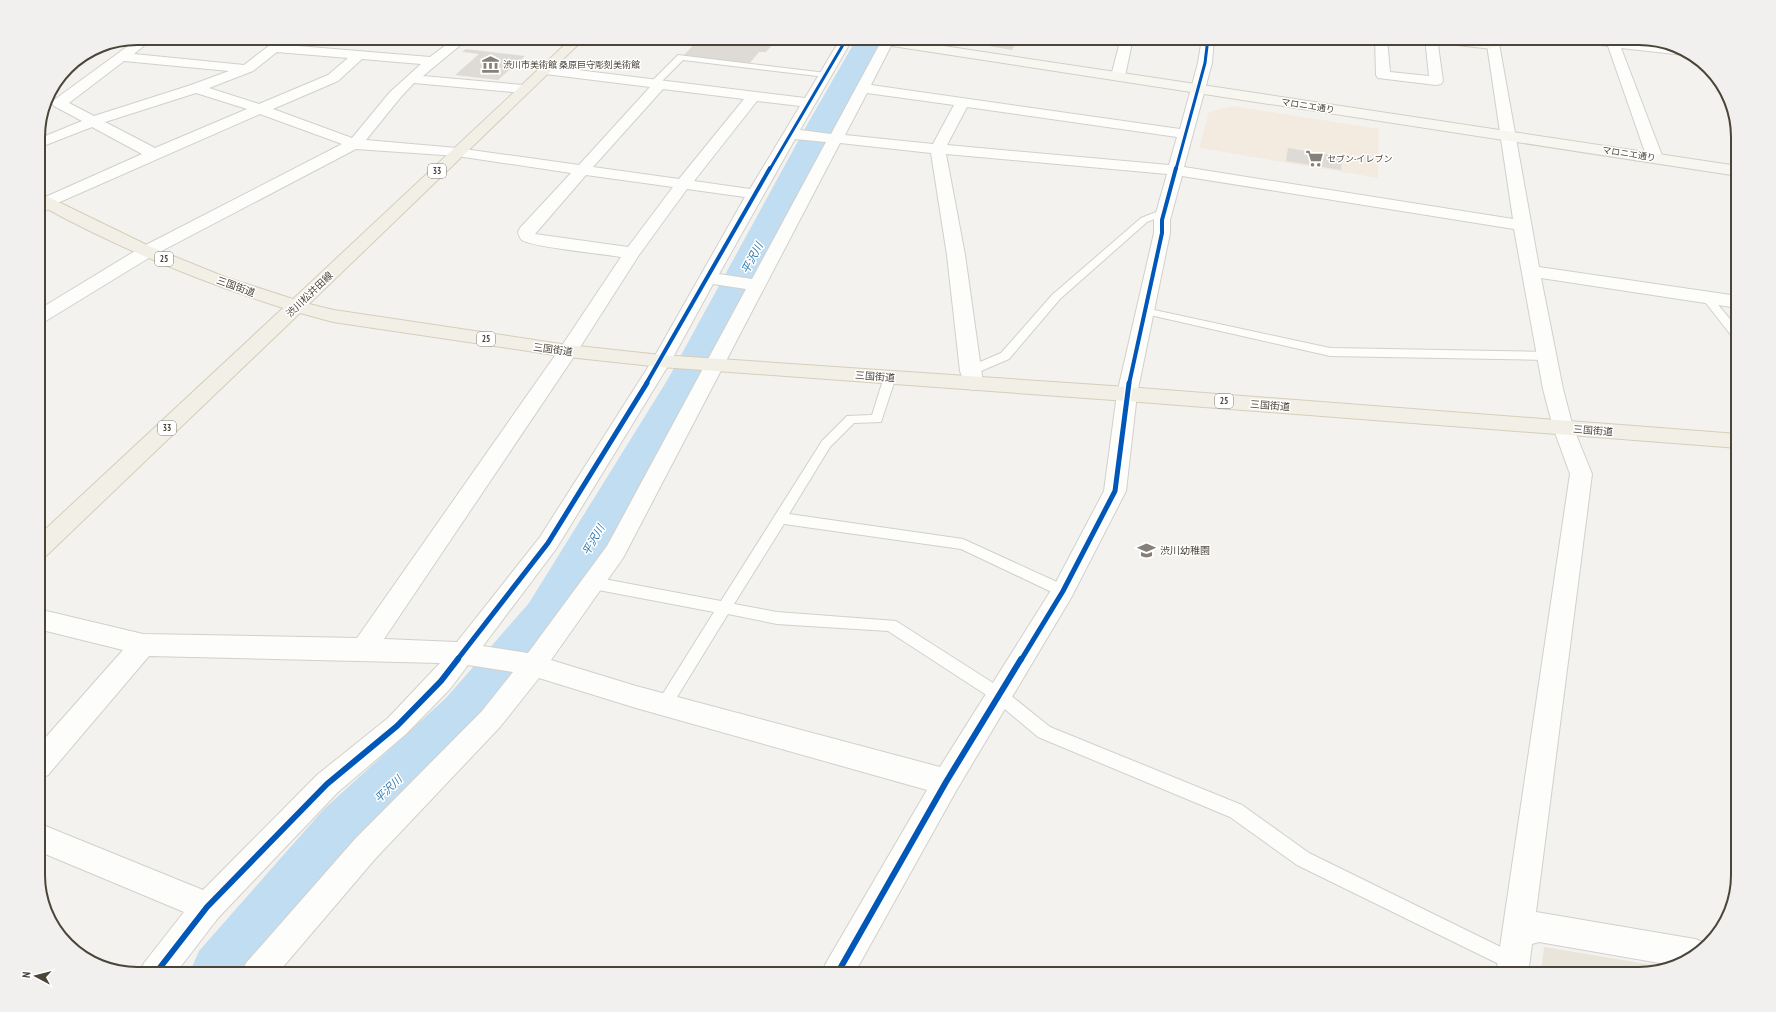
<svg xmlns="http://www.w3.org/2000/svg" width="1776" height="1012" font-family="'PT Sans Narrow','Noto Sans JP',sans-serif">
	<style>
		.commercial { fill: #f3ebdf }
		.education { fill: #eae5da }
		.lines { fill: none; stroke-linecap: round; stroke-linejoin: round }
		.river { fill: #c0ddf1; fill-rule: evenodd }
		.building { fill: #dedbd6 }
		.lane-casing { stroke: #d2d0cb; stroke-width: 2 }
		.street-casing { stroke: #d2d0cb; stroke-width: 2 }
		.secondary-casing { stroke: #d3cfc5; stroke-width: 2 }
		.primary-casing { stroke: #d6cebb; stroke-width: 2 }
		.lane { fill: #fdfdfc; fill-rule: evenodd }
		.street { fill: #fdfdfc; fill-rule: evenodd }
		.secondary { fill: #f7f6f1; fill-rule: evenodd }
		.primary { fill: #f2efe6; fill-rule: evenodd }
		.cycleway-far3-casing { stroke: #fff; stroke-width: 4.5 }
		.cycleway-far2-casing { stroke: #fff; stroke-width: 6 }
		.cycleway-far1-casing { stroke: #fff; stroke-width: 8 }
		.cycleway-casing { stroke: #fff; stroke-width: 9 }
		.cycleway-far3 { stroke: #0057b8; stroke-width: 3 }
		.cycleway-far2 { stroke: #0057b8; stroke-width: 4 }
		.cycleway-far1 { stroke: #0057b8; stroke-width: 5 }
		.cycleway { stroke: #0057b8; stroke-width: 6 }
		.labels { text-anchor: middle; stroke-width: 3; stroke-linejoin: round; paint-order: stroke }
		.far-poi-label { font-size: 9px; fill: #4b4439; stroke: #fff; text-anchor: start }
		.far-street-label { font-size: 9px; fill: #4b4439; stroke: #fff }
		.shield { fill: #fff; stroke: #817c74; stroke-width: 1 }
		.shield-label { font-size: 9px; font-weight: bold; fill: #4b4439 }
		.street-label { font-size: 10px; fill: #4b4439; stroke: #fff }
		.poi-label { font-size: 10px; fill: #4b4439; stroke: #fff; text-anchor: start }
		.water-label { font-size: 11px; font-style: italic; fill: #2e7ab2; stroke: #fff }
		.rim { fill: none; stroke: #4b4439; stroke-width: 2 }
	</style>
	<rect width="100%" height="100%" fill="#f4f2ee"/>
	<path class="commercial" d="M1233 106 1379 129 1378 178 1199 148 1209 112Z"/>
	<path class="education" d="M1544 947 1666 967 1639 974H1541Z"/>
	<g class="lines">
		<path class="river" d="M857 38H883L838 123 708 379 565 633 484 732 366 849 264 974H189L199 951 324 809 446 698 529 603 668 379 808 123Z"/>
	</g>
	<path class="building" d="M700 38H772L777 39 766 52H759L749 64 684 55Z
		M961 38H1019L1012 50 959 41Z
		M466 49 525 56 498 80 455 75 479 54 462 52Z
		M1288 148 1342 157 1341 170 1286 161Z"/>
	<g class="lines">
		<defs>
			<path id="lane" d="M678 55 826 73 830 75 826 77 683 60 657 86H651V82Z
				M1164 209 1169 212 1167 214 1147 222 1060 299 1009 359 974 374H966L964 371 966 368 1001 353 1052 295 1141 218Z
				M1707 295 1711 296 1738 329V340L1734 339 1702 298Z
				M1145 308 1330 348 1547 352 1553 356 1547 360 1330 356 1141 313 1140 311Z
				M890 373 896 377 881 422 854 423 830 447 789 514 963 539 1068 587 1070 591 1068 595 1063 597 1058 595 961 549 784 524 734 604 777 612 896 621 1004 690 1050 727 1242 805 1309 853 1519 956 1522 962 1519 968 1513 971 1507 968 1297 865 1230 817 1038 737 994 700 888 631 777 624 728 614 669 710 664 712 659 710 656 705 659 700 714 612 593 589 588 587 586 583 588 579 593 577 721 601 822 441 847 416 872 415 884 377Z"/>
			<path id="street" d="M139 38H153L134 54 244 65 279 38H293L286 45 430 57 455 38H469L423 76 523 85 528 86 530 89 528 92 523 93 414 83 400 98 366 140 457 148 579 165 650 87 545 74 540 73 538 70 540 67 545 66 805 98 841 38H853L800 130 831 134 883 38H895L871 85 1180 129 1198 63 1202 38H1214L1212 63 1184 167 1513 219 1486 38H1498L1539 267 1738 296V308L1541 278 1563 389 1573 427 1592 474 1536 912 1695 939 1706 943 1689 961 1671 965 1539 942 1532 944 1528 974H1496L1570 474 1553 427 1543 389 1514 229 1182 176 1170 220V233L1137 394 1126 491 1071 598 956 791 854 974H821L826 963 927 790 636 708 539 678 500 727 375 859 277 974H241L246 963 355 839 482 711 513 672 468 665 450 689 406 734 337 793 218 918 175 974H139L144 963 184 912 38 851V823L203 890 317 775 388 718 440 663 149 656 48 775 38 779V746L123 650 38 629V609L143 634 357 638 561 347 621 257C605 254 530 247 522 240 520 239 519 235 518 232L520 228 571 173 457 156 356 149 152 256 44 322 38 324V310L140 248 342 144 260 114 53 205 44 212 38 214V201L41 199 142 154 92 127 38 148V139L82 121 54 106 52 103 54 100ZM277 52 348 58 328 75 259 104 209 88 253 71ZM362 59 421 64 390 92 352 138 273 109 338 81ZM124 61 229 71 191 85 94 116 69 103ZM663 89 744 99 679 179 593 167ZM196 93 247 109 155 148 105 122ZM867 93 954 105 933 144 845 135ZM757 101 800 106 750 189 694 181ZM967 107 1177 137 1169 165 947 145ZM795 139 826 142 752 279 719 274ZM840 143 931 153 947 255 960 371 966 388 973 390 980 388 983 383 965 255 946 154 1167 174 1154 220V233L1117 394 1104 491 1055 584 940 767 636 686 551 660 623 558ZM586 175 673 187 628 247 535 234ZM687 189 745 197 652 361 540 537 457 642 384 639 575 355 639 255ZM713 284 746 289 607 546 528 653 483 646 556 549 671 361Z
				M1121 38H1133L1125 76 1123 79H1113L1111 76Z
				M1375 38H1387L1390 72 1429 76 1425 38H1437L1443 81 1441 84 1436 85 1378 78 1376 75Z
				M1569 38C1594 38 1677 40 1693 56L1621 48 1663 158 1660 161H1650L1647 158 1608 46 1575 42Z"/>
			<path id="secondary" d="M860 38H891L1738 166V176L866 42Z
				M1425 38C1438 38 1492 35 1498 45L1492 49 1431 42Z"/>
			<path id="primary" d="M572 38H585L309 304 334 310 568 345 661 355 1127 387 1738 434V448L1127 401 661 367 568 357 333 322 300 313 46 556 38 559V536L283 308C198 281 116 247 38 204V192L151 247 225 277 293 299Z"/>
		</defs>
		<use href="#lane" class="lane-casing"/>
		<use href="#street" class="street-casing"/>
		<use href="#secondary" class="secondary-casing"/>
		<use href="#primary" class="primary-casing"/>
		<use href="#lane" class="lane"/>
		<use href="#street" class="street"/>
		<use href="#secondary" class="secondary"/>
		<use href="#primary" class="primary"/>
		<defs>
			<path id="cycleway-far3" d="M770 169 847 38
				M1176 169 1205 63 1208 38"/>
			<path id="cycleway-far2" d="M646 384 770 168
				M1129 384 1162 233V220L1176 168"/>
			<path id="cycleway-far1" d="M457 660 548 543 647 383
				M1021 660 1063 591 1115 491 1129 383"/>
			<path id="cycleway" d="M155 974 207 907 327 784 397 726 441 681 458 659
				M837 974 946 782 1021 659"/>
		</defs>
		<use href="#cycleway-far3" class="cycleway-far3-casing"/>
		<use href="#cycleway-far2" class="cycleway-far2-casing"/>
		<use href="#cycleway-far1" class="cycleway-far1-casing"/>
		<use href="#cycleway" class="cycleway-casing"/>
		<use href="#cycleway-far3" class="cycleway-far3"/>
		<use href="#cycleway-far2" class="cycleway-far2"/>
		<use href="#cycleway-far1" class="cycleway-far1"/>
		<use href="#cycleway" class="cycleway"/>
	</g>
	<defs>
		<symbol id="museum-bare" viewBox="-9 -9 18 18"><path d="M0-6L6-3V-2H-6V-3ZM-5-1h2V3h-2ZM-1-1h2V3h-2ZM3-1h2V3H3ZM-6 4H6V6H-6Z" fill="#868178" stroke="#fff" stroke-width="2.5" paint-order="stroke"/></symbol>
		<symbol id="supermarket-bare" viewBox="-9 -9 18 18"><path d="M-6-5.5h2.5l.6 2H6L4.5 2H-2.5L-4.4-4H-6ZM-1.5 3.2a1.3 1.3 0 1 0 .1 0ZM3 3.2a1.3 1.3 0 1 0 .1 0Z" fill="#868178" stroke="#fff" stroke-width="2.5" paint-order="stroke"/></symbol>
		<symbol id="school-bare" viewBox="-9 -9 18 18"><path d="M0-5L7-2L0 1L-7-2ZM-4 1L0 2.5L4 1V4Q0 6-4 4Z" fill="#868178" stroke="#fff" stroke-width="2.5" paint-order="stroke"/></symbol>
	</defs>
	<g fill-rule="evenodd">
		<use href="#museum-bare" x="478" y="52" width="25" height="25"/>
		<use href="#supermarket-bare" x="1302" y="146" width="25" height="25"/>
		<use href="#school-bare" x="1134" y="538" width="25" height="25"/>
	</g>
	<g class="labels">
		<g class="far-poi-label">
			<text x="503" y="68">渋川市美術館 桑原巨守彫刻美術館</text>
			<text x="1327" y="162">セブン-イレブン</text>
		</g>
		<g class="far-street-label">
			<text transform="translate(1308 106) rotate(9)" y="3">マロニエ通り</text>
			<text transform="translate(1629 154) rotate(9)" y="3">マロニエ通り</text>
		</g>
		<g class="shield">
			<rect x="428" y="164" width="18" height="14" rx="3"/>
			<rect x="155" y="252" width="18" height="14" rx="3"/>
			<rect x="477" y="332" width="18" height="14" rx="3"/>
			<rect x="1215" y="394" width="18" height="14" rx="3"/>
			<rect x="158" y="421" width="18" height="14" rx="3"/>
		</g>
		<g class="shield-label">
			<text x="437" y="174">33</text>
			<text x="164" y="262">25</text>
			<text x="486" y="342">25</text>
			<text x="1224" y="404">25</text>
			<text x="167" y="431">33</text>
		</g>
		<g class="street-label">
			<text transform="translate(236 286) rotate(20)" y="4">三国街道</text>
			<text transform="translate(309 294) rotate(-44)" y="4">渋川松井田線</text>
			<text transform="translate(553 349) rotate(8)" y="4">三国街道</text>
			<text transform="translate(875 376) rotate(4)" y="4">三国街道</text>
			<text transform="translate(1270 405) rotate(4)" y="4">三国街道</text>
			<text transform="translate(1593 430) rotate(4)" y="4">三国街道</text>
		</g>
		<g class="poi-label">
			<text x="1160" y="554">渋川幼稚園</text>
		</g>
		<g class="water-label">
			<text transform="translate(752 258) rotate(-62)" y="4">平沢川</text>
			<text transform="translate(593 540) rotate(-60)" y="4">平沢川</text>
			<text transform="translate(388 789) rotate(-44)" y="4">平沢川</text>
		</g>
	</g>
	<path d="M0 0H1776V1012H0ZM137 45H1639A92 92 0 0 1 1731 137V875A92 92 0 0 1 1639 967H137A92 92 0 0 1 45 875V137A92 92 0 0 1 137 45Z" fill="#f1f0ef" fill-rule="evenodd"/>
	<path class="rim" d="M137 45H1639A92 92 0 0 1 1731 137V875A92 92 0 0 1 1639 967H137A92 92 0 0 1 45 875V137A92 92 0 0 1 137 45Z"/>
	<g transform="translate(36 976) rotate(277)" stroke="#ffffff" stroke-width="3" paint-order="stroke">
	<path d="M0-3L7 15L0 10L-7 15Z" fill="#4b4439"/>
	<text y="-6" font-size="11" font-weight="bold" text-anchor="middle" fill="#4b4439">N</text>
	</g>
</svg>
